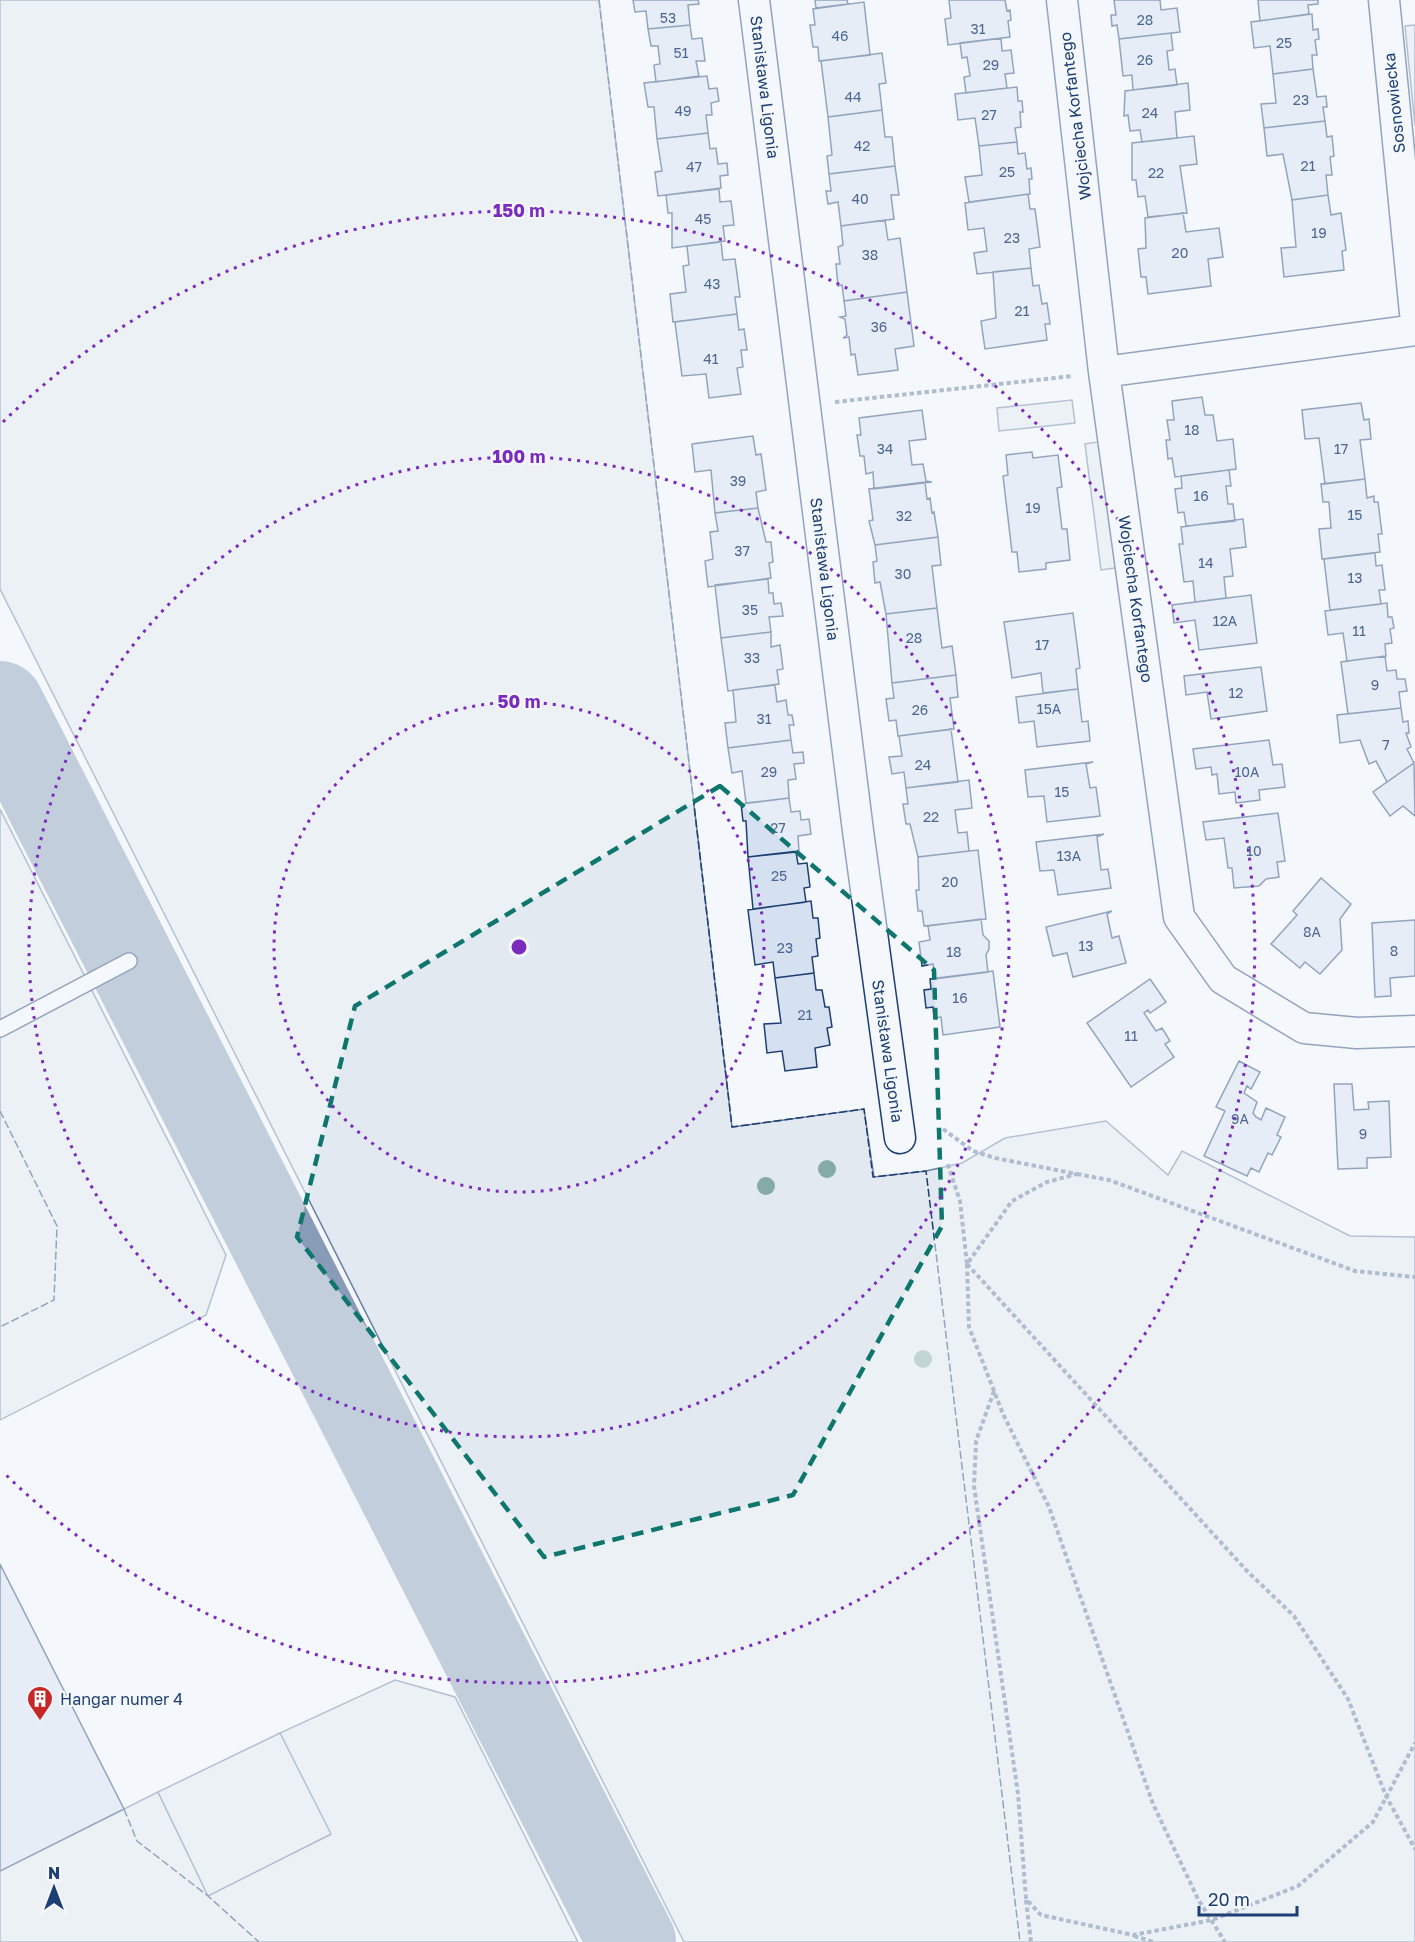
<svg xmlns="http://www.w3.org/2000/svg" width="1415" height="1942" font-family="'Golos Text',sans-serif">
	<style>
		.green { fill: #e3e9f0; stroke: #687fa3; stroke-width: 1.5 }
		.parking { fill: #e3e8f0; stroke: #687fa3; stroke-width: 1.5 }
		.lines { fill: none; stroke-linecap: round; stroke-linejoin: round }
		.taxiway { stroke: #889bb7; stroke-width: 88 }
		.building { fill: #d5e0f0; stroke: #1d3f73; stroke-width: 1.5 }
		.service-casing { stroke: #1d3f73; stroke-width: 18 }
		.minor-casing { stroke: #1d3f73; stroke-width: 33 }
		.path { stroke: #5e769c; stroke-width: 4; stroke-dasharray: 4.5 3; stroke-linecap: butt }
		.service { stroke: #f4f7fb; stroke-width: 15 }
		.minor { stroke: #f4f7fb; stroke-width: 30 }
		.fence { stroke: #1d3f73; stroke-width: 1.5; stroke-dasharray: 8 3; stroke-linecap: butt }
		.tree { fill: #86aba6 }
		.marked { fill: none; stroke: #0f766e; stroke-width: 4.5; stroke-dasharray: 12 8; stroke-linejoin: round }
		.ring { fill: none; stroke: #7b2cbf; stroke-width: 3; stroke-dasharray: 3 6 }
		.labels { text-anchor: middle; stroke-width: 4.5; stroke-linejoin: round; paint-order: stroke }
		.number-label { font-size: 14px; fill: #4b6792 }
		.street-label { font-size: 16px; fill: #1d3f73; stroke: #f4f7fb }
		.poi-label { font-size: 16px; fill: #1d3f73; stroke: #f4f7fb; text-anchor: start }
		.centre { fill: #7b2cbf; stroke: #f4f7fb; stroke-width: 3 }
		.ring-label { font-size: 18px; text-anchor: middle; font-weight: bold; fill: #7b2cbf; stroke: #f4f7fb; stroke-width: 4.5; stroke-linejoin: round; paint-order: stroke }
	</style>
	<rect width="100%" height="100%" fill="#f4f7fb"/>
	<path class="green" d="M0 0H599L732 1127 864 1109 874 1177 926 1171 962 1163 1005 1138 1106 1121 1168 1175 1182 1151 1350 1236 1415 1237V1942H684L0 589Z
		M0 809 226 1255 206 1315 0 1420Z
		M395 1680 455 1697 578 1942H0V1871L158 1792 208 1895 330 1835 280 1733Z"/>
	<path class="parking" d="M1415 25V126L1405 26Z
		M1072 400 1075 423 999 431 997 408Z
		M1104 441 1121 567 1101 570 1085 444Z
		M280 1733 331 1834 208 1896 158 1792Z"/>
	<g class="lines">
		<path class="taxiway" d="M0 705 632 1942"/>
	</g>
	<path class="building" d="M633 0H698L699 4 688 5 690 25 648 29 646 11 635 12Z
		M815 0H847L848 4 816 8Z
		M949 0H1005L1007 11 1010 10 1011 20 1008 21 1010 37 948 45 945 19 951 18Z
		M1114 0H1160L1161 10 1177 8 1180 32 1119 39 1117 25 1112 26 1111 15H1116Z
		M1258 0H1318V4L1308 5 1309 14 1260 21Z
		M864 2 870 55 819 61 818 47H813L810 25H815L813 9Z
		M1312 14 1313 30 1318 29 1319 39 1315 40 1317 55H1312L1313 69 1273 74 1270 46 1254 48 1251 22Z
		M690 25 692 39 702 38 705 61H696L699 76 656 82 654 65 660 64 658 46H651L648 29Z
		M1171 33 1173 50 1167 51 1169 70 1175 69 1177 85 1133 90 1132 75 1123 76 1119 39Z
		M1001 38 1002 51 1011 50 1014 73 1005 74 1007 88 966 93 964 77 970 76 967 57 962 58 960 43Z
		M882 53 886 83 879 84 882 110 828 117 821 61Z
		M1313 69 1317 97 1326 96 1327 107H1323L1325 121 1264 128 1261 104 1276 103 1273 74Z
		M707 76 709 89 717 88 719 101 711 103 712 115H706L708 133 657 139 654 107H648L644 83Z
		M1188 83 1190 110 1175 112 1177 138 1142 142 1140 130 1130 131 1128 115 1124 116 1125 91Z
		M1017 87 1018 101H1022L1023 112H1020L1021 127 1015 128 1017 142 979 146 975 118 958 120 955 94Z
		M882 110 885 137H892L895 166 829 174 827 156 832 155 828 117Z
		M1325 121 1327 137 1332 136 1334 156 1330 157 1332 175H1326L1328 195 1292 200 1283 154 1267 156 1264 128Z
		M708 133 710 149 716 148 718 164 727 163 728 175 720 176 721 188 658 196 655 172 662 171 657 139Z
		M1194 136 1197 164 1180 166 1187 213 1148 217 1145 196 1138 197 1136 180H1132V143Z
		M1017 142 1018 154 1025 153 1027 169 1031 168 1032 179H1029L1030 194 969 202 965 177 982 175 979 146Z
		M895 166 899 195H891L894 219 841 226 838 202 828 204 826 191H831L829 174Z
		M719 189 720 202 731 201 734 225 723 226 725 241 672 248V213H668L666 195Z
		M1028 194 1030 209H1035L1040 247 1029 249 1031 268 977 274 974 253 987 251 984 228 968 230 965 203Z
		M1328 195 1331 215 1341 213 1346 250 1342 251 1344 270 1284 277 1281 248 1296 247 1292 200Z
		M1183 213 1186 232 1219 228 1223 257 1208 259 1211 286 1148 294 1146 277H1141L1138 249 1146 248 1145 218Z
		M885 220 888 240 900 238 907 292 844 301 842 285 838 286 836 264H840L838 247 843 245 841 226Z
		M721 242 723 260 735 259 740 297H735L737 314 673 322 670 294 686 292 683 266 689 265 687 246Z
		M1031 268 1033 286 1039 285 1042 304 1047 303 1050 324H1045L1047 340 985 349 981 321 996 318 993 272Z
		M907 292 914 346 895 349 898 370 858 375 855 354 851 355 849 337 843 338 847 335 845 319 840 317 846 316 844 301Z
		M737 314 739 330 744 329 747 350H741L743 367 737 368 741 394 709 398 706 374 682 376 675 322Z
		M1202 397 1205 415H1213L1217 441 1233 439 1236 469 1175 477 1172 458 1168 459 1166 440H1170L1167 420H1174L1172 401Z
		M1361 403 1364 420 1369 419 1371 439 1360 440 1365 479 1325 484 1319 438 1305 439 1302 410Z
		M922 410 926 439 909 441 912 465 923 464 926 481 932 482 874 489 873 472 866 474 864 456H860L857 435H861L859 418Z
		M753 436 756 455 761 454 766 490 756 492 758 508 715 513 711 470 695 472 692 444Z
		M1032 452 1033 458 1058 455 1062 487 1057 488 1062 529H1067L1070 560 1046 563V569L1019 572 1017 552H1012L1003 476 1008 475 1006 455Z
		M1229 470 1231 486H1226L1228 504H1233L1235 521 1186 526 1184 512 1178 513 1175 489 1182 488 1181 476Z
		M1365 479 1367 498 1374 496V502H1378L1382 534H1378L1380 552 1322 559 1319 529 1331 528 1329 502H1323L1321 484Z
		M925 482 927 499 930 498 932 513 934 512 938 537 875 545 869 521 873 520 869 489Z
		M758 508 766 542H771L773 562 769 563 771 578 708 587 705 561 713 559 710 532 718 531 715 513Z
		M1243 519 1246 547 1230 549 1233 576 1224 577 1226 598 1195 602 1193 581 1184 582 1179 544H1183L1181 527Z
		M938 537 941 565 932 566 937 608 886 614 880 582 875 583 873 562 877 561 875 545Z
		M1375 553 1376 566 1382 565 1385 590H1379L1381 604 1330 610 1324 559Z
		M768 579 769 593H773L774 604 781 603 783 616 769 617 771 632 721 638 715 585Z
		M1251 595 1257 643 1199 650 1195 620 1174 623 1172 605Z
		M1387 603 1388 617H1392L1394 628 1390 629 1392 643 1385 644 1386 656 1347 661 1343 633 1328 635 1325 611Z
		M937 608 942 648 952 646 956 675 892 683 886 614Z
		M1073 613 1080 668 1076 669 1078 689 1043 693 1041 673 1012 678 1004 622Z
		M771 632V647L780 645 783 669 777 670 779 684 728 691 721 638Z
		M1385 656 1387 671 1396 670 1397 679H1405L1407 691 1399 692 1401 708 1348 714 1341 662Z
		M1261 667 1267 711 1211 719 1207 692 1186 695 1184 676Z
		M956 675 958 697 950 698 954 729 898 736 896 720 889 721 886 699 894 698 892 683Z
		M775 685 777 702 786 700 788 715H792L794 725H789L791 740 728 748 725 723 736 722 733 690Z
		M1078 689 1082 722 1088 721 1090 741 1037 747 1034 721 1019 723 1016 697Z
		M1401 708 1403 722 1408 721 1409 733H1406L1411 747 1407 749 1414 763 1387 782 1376 761 1369 764 1360 740 1340 743 1337 715Z
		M951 729 958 782 906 788 904 772 892 774 889 757 902 756 899 736Z
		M791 740 793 753 803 752 804 763 794 764 796 779 788 780 789 798 746 803 742 771 732 773 728 748Z
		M1269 740 1273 765 1282 764 1285 787 1259 790 1260 800 1236 803 1235 792 1219 794 1217 774 1212 775 1211 767 1196 769 1193 749Z
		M1093 762 1086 764 1090 788 1096 787 1100 816 1047 822 1044 796 1028 797 1025 770Z
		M1414 763 1415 816 1403 806 1390 816 1373 792Z
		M969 780 972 808 955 810 958 833 967 832 969 851 918 857 910 824H906L903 804H908L906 788Z
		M789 798 791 812 800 811 801 820 809 819 811 834 798 836 799 851 748 857 746 821H743L741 804Z
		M1278 813 1285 861 1277 862 1279 877 1266 879 1259 886 1234 888 1232 868H1228L1224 838 1206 840 1203 822Z
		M1104 834 1097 837 1101 870 1108 869 1111 888 1058 895 1054 870 1040 871 1036 842Z
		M978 850 986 919 924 926 922 911H918L916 890H919L918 857Z
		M796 852 798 864 807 863 810 887 804 888 806 902 753 909 748 857Z
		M1321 878 1351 904 1340 919 1342 950 1320 974 1305 962 1300 968 1271 944 1297 915 1293 911Z
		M811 901 813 918H818L820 938 816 939 818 956 812 957 814 973 775 978 773 962 755 965 748 910Z
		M1112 911 1107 914 1112 938 1119 936 1126 963 1073 977 1067 953 1053 956 1046 927Z
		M981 919 983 935 989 941V949L986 955 988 972 935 979 933 964 922 966 919 942 930 940 928 926Z
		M1415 920V976L1390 978 1391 996 1375 997 1372 923Z
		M993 971 1000 1027 943 1035 941 1017 934 1018 933 1007 926 1008 924 990 931 989 930 979Z
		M814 973 816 990H822L825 1007H829L832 1027 827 1028 830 1045 815 1048 817 1067 785 1071 782 1051 767 1053 764 1024 781 1023 775 978Z
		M1150 979 1166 1002 1150 1013 1148 1010 1144 1013 1156 1031 1162 1028 1170 1041 1165 1044 1174 1057 1131 1087 1087 1023Z
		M1239 1061 1260 1072 1251 1089 1247 1086 1244 1093 1257 1102 1253 1113 1256 1117 1261 1120 1266 1108 1285 1117 1277 1135 1281 1137 1272 1155 1268 1153 1259 1172 1251 1168 1247 1176 1204 1156 1225 1111 1216 1107Z
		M1334 1084H1352L1354 1110 1369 1109 1368 1102 1389 1101 1391 1157 1367 1158V1168L1338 1169Z
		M0 1564 124 1809 0 1871Z"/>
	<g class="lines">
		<defs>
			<path id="service" d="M0 1029 129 961"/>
			<path id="minor" d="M754 0 858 831 900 1138
				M1062 0 1104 372 1179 917 1223 979 1304 1028 1357 1033 1415 1031
				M1384 0 1415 313
				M1104 372 1415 330"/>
		</defs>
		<use href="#service" class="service-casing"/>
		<use href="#minor" class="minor-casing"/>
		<path class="path" d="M835 402 1073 376
			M943 1129 973 1151 995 1158 1077 1174 1047 1182 1012 1201 967 1264 960 1201 947 1162
			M1077 1174 1109 1180 1355 1271 1415 1277
			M967 1264 1247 1571 1294 1616 1348 1699 1386 1796 1415 1849
			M967 1264 969 1327 1003 1414 1049 1507 1153 1804 1198 1899 1225 1942
			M994 1391 976 1441 974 1486 1018 1794 1026 1899 1041 1915 1133 1935 1212 1920 1298 1886 1373 1822 1415 1743
			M1026 1900 1031 1942
			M1134 1936 1154 1942"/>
		<use href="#service" class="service"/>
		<use href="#minor" class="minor"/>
		<path class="fence" d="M599 0 732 1127 864 1109 873 1177 926 1171 1020 1942
			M0 1111 57 1226 54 1300 0 1327
			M124 1809 137 1841 208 1896 259 1942"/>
	</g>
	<g class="tree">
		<circle cx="827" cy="1169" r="9"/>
		<circle cx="766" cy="1186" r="9"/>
		<circle cx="923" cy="1359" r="9"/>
	</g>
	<path d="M0 0H1415V1942H0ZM720 786 934 970 942 1226 793 1495 544 1557 297 1237 355 1006Z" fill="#f4f7fb" fill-opacity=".55" fill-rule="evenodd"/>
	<path class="marked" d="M720 786 934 970 942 1226 793 1495 544 1557 297 1237 355 1006Z"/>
	<g class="ring">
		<circle cx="519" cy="947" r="245"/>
		<circle cx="519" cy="947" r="490"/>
		<path d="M3 422A736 736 0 1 1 3 1472"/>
	</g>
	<defs>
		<symbol id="building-pin" viewBox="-11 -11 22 30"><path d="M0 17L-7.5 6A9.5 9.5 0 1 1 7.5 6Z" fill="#c62828" stroke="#f4f7fb"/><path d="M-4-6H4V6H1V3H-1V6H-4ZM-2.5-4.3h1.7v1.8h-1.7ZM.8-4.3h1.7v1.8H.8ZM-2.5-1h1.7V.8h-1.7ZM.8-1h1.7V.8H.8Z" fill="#fff"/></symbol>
	</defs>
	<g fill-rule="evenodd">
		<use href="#building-pin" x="25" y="1684" width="30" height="40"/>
	</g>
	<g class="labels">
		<g class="number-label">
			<text x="668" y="23">53</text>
			<text x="1145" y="25">28</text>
			<text x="978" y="34">31</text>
			<text x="840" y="41">46</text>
			<text x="1284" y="48">25</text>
			<text x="681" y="58">51</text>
			<text x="1145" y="65">26</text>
			<text x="991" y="70">29</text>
			<text x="853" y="102">44</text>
			<text x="1301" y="105">23</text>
			<text x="683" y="116">49</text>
			<text x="1150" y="118">24</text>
			<text x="989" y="120">27</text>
			<text x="862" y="151">42</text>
			<text x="1308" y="171">21</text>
			<text x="694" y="172">47</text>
			<text x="1007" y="177">25</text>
			<text x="1156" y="178">22</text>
			<text x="860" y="204">40</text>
			<text x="703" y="224">45</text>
			<text x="1319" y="238">19</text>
			<text x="1012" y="243">23</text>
			<text x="1180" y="258">20</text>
			<text x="870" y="260">38</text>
			<text x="712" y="289">43</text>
			<text x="1022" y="316">21</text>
			<text x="879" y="332">36</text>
			<text x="711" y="364">41</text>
			<text x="1192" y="435">18</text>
			<text x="885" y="454">34</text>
			<text x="1341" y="454">17</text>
			<text x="738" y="486">39</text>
			<text x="1201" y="501">16</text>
			<text x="1033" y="513">19</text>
			<text x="1355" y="520">15</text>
			<text x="904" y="521">32</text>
			<text x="742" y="556">37</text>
			<text x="1206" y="568">14</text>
			<text x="903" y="579">30</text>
			<text x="1355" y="583">13</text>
			<text x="750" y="615">35</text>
			<text x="1225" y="626">12A</text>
			<text x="1359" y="636">11</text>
			<text x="914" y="643">28</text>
			<text x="1042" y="650">17</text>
			<text x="752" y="663">33</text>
			<text x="1375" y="690">9</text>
			<text x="1236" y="698">12</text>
			<text x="1049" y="714">15A</text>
			<text x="920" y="715">26</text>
			<text x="764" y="724">31</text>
			<text x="1386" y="750">7</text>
			<text x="923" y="770">24</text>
			<text x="769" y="777">29</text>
			<text x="1247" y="777">10A</text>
			<text x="1062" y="797">15</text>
			<text x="931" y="822">22</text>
			<text x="778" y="833">27</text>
			<text x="1254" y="856">10</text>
			<text x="1069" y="861">13A</text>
			<text x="779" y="881">25</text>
			<text x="950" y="887">20</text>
			<text x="1312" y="937">8A</text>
			<text x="1086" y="951">13</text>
			<text x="785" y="953">23</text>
			<text x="1394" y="956">8</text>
			<text x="954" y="957">18</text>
			<text x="960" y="1003">16</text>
			<text x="805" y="1020">21</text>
			<text x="1131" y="1041">11</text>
			<text x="1240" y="1124">9A</text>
			<text x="1363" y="1139">9</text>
		</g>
		<g class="street-label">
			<text transform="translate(765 87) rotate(83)" y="6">Stanisława Ligonia</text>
			<text transform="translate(1394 103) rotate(-96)" y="6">Sosnowiecka</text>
			<text transform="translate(1075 116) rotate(-97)" y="6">Wojciecha Korfantego</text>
			<text transform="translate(825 569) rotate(83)" y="6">Stanisława Ligonia</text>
			<text transform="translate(1136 599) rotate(82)" y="6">Wojciecha Korfantego</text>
			<text transform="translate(888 1051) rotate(82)" y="6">Stanisława Ligonia</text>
		</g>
		<g class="poi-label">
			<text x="60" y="1705">Hangar numer 4</text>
		</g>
	</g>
	<circle cx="519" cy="947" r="9" class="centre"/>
	<g class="ring-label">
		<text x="519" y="217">150 m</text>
		<text x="519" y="463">100 m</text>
		<text x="519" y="708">50 m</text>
	</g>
	<g transform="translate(54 1888)" stroke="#f4f7fb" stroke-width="4.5" paint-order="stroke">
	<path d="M0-4.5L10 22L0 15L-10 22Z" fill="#1d3f73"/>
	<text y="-9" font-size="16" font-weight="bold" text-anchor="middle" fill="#1d3f73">N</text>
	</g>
	<path d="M1199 1906v9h98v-9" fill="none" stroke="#1d3f73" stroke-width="3"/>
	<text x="1208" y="1906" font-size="18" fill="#1d3f73" stroke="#f4f7fb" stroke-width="4.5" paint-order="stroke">20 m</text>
</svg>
